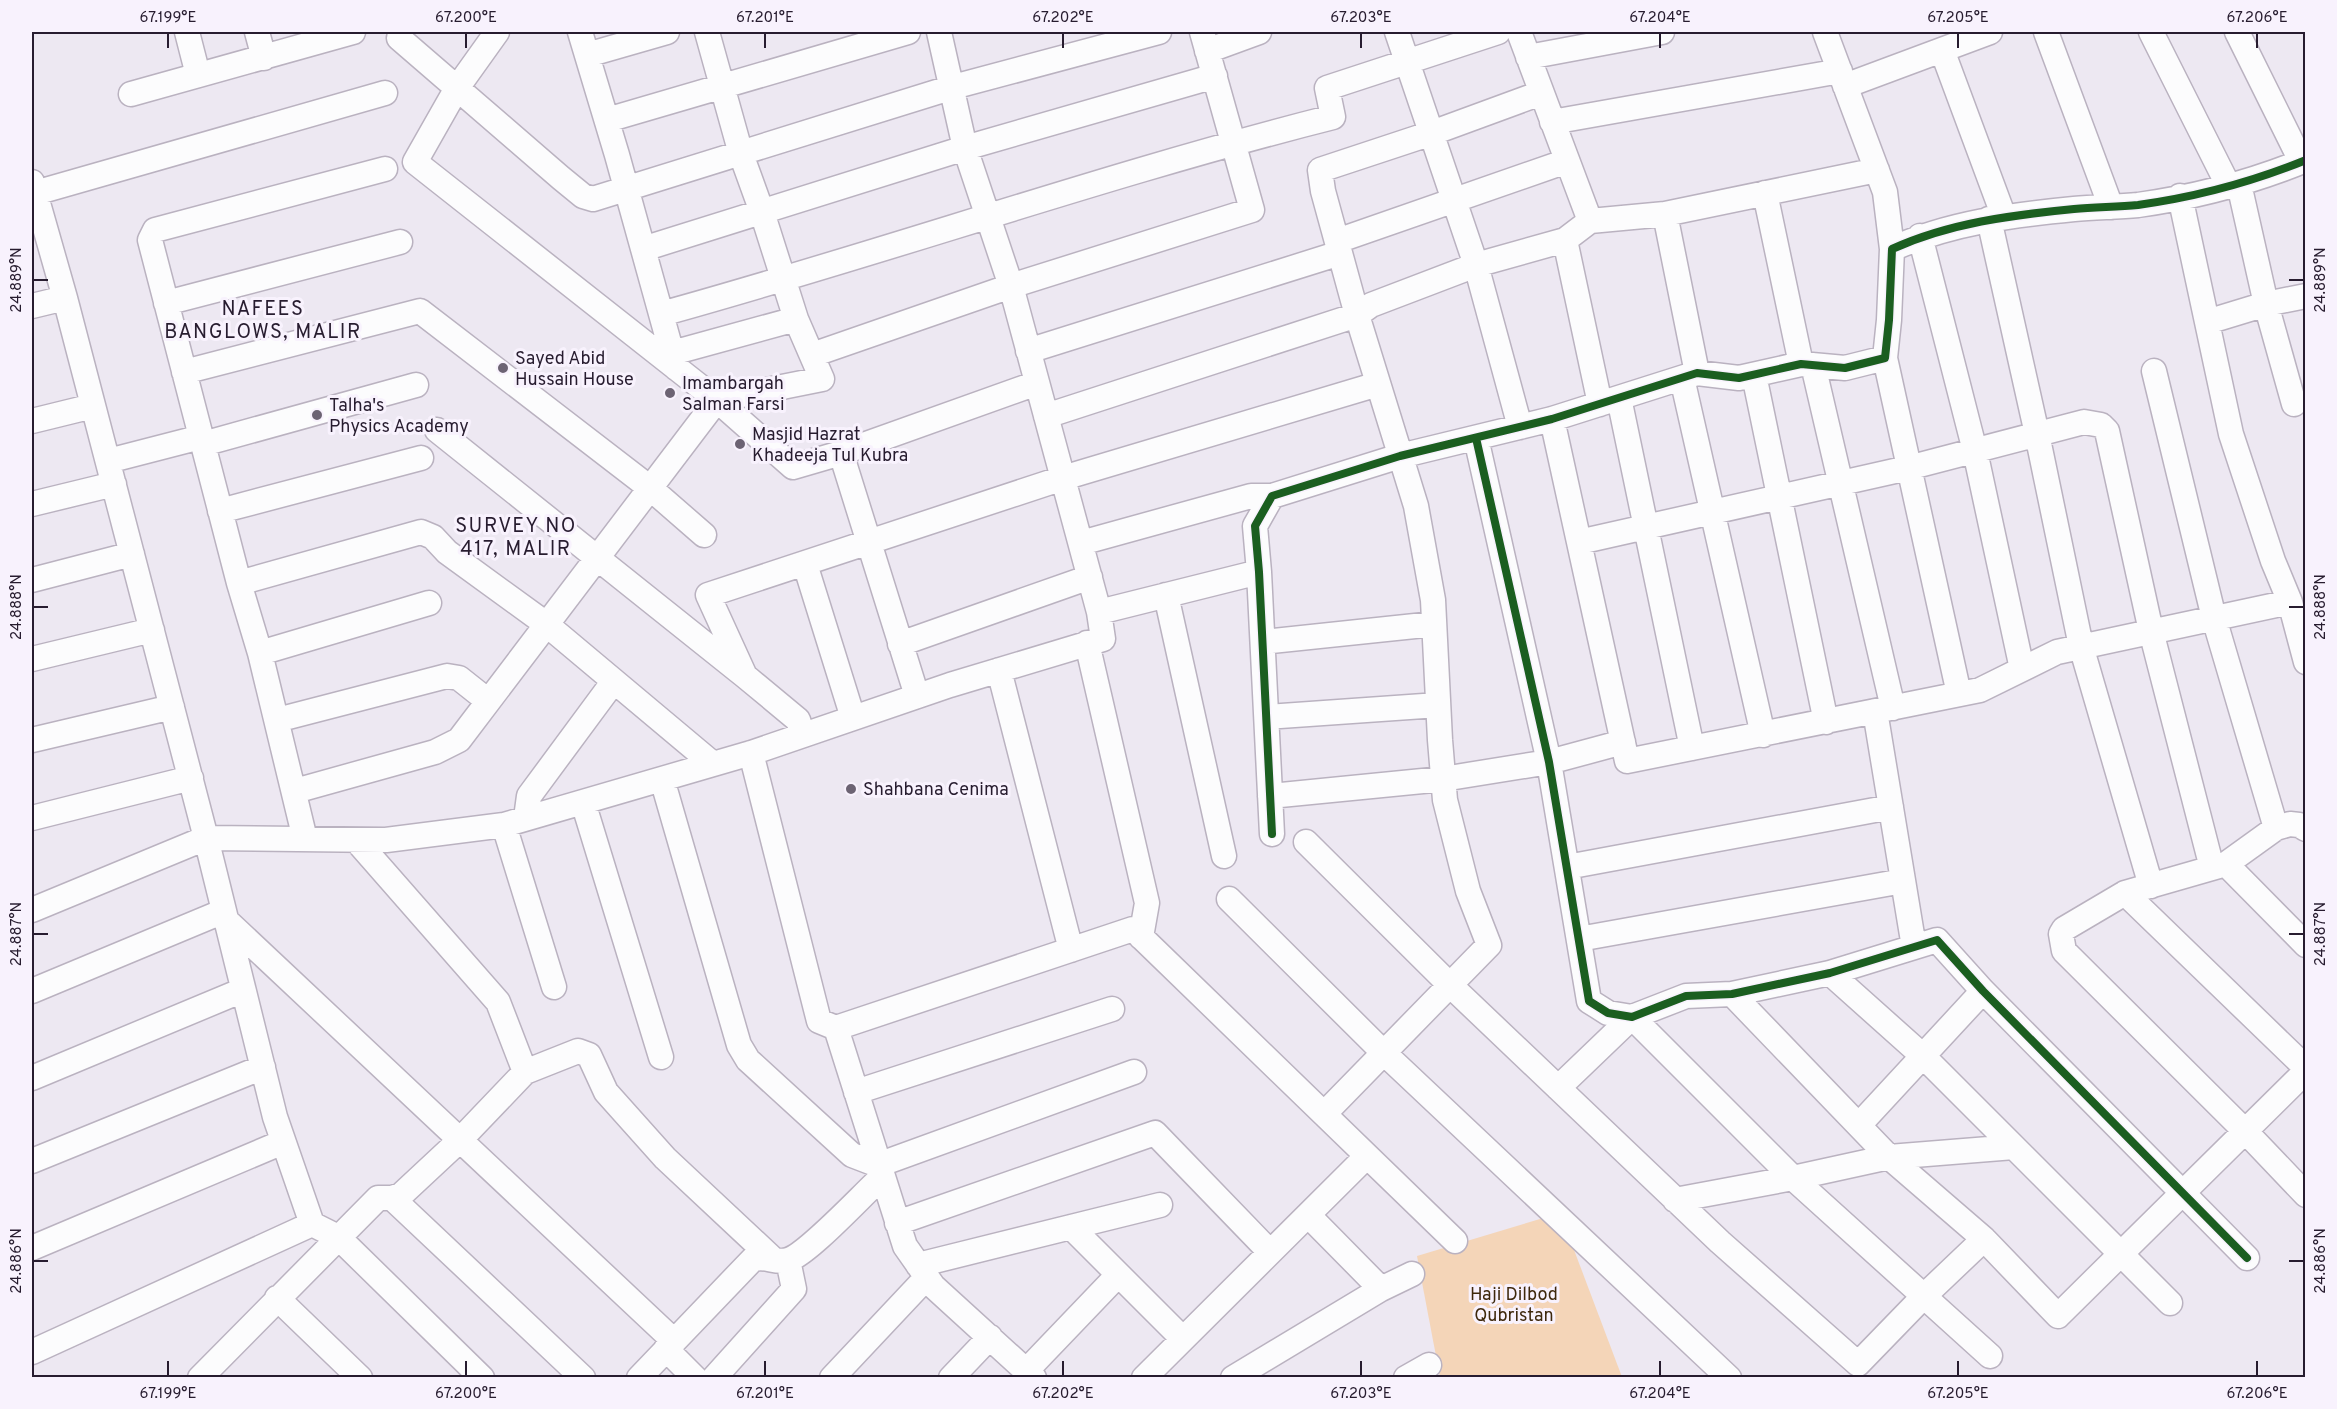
<svg xmlns="http://www.w3.org/2000/svg" width="2337" height="1409" font-family="Overpass,sans-serif">
	<style>
		.green { fill: #f4d5b8 }
		.lines { fill: none; stroke-linecap: round; stroke-linejoin: round }
		.minor-casing { stroke: #bab2c0; stroke-width: 27 }
		.minor { stroke: #fcfcfd; stroke-width: 24 }
		.cycleway-casing { stroke: #f8f2fd; stroke-width: 11 }
		.cycleway { stroke: #1b5e20; stroke-width: 8 }
		.ticks { fill: none; stroke: #271c2f; stroke-width: 2 }
		.poi-dot { fill: #6c6373; stroke: #f8f2fd; stroke-width: 2 }
		.labels { text-anchor: middle; stroke-width: 6; stroke-linejoin: round; paint-order: stroke }
		.poi-label { font-size: 18px; fill: #271c2f; stroke: #f8f2fd; text-anchor: start }
		.park-label { font-size: 18px; fill: #3e280c; stroke: #f8f2fd }
		.neighbourhood-label { font-size: 20px; letter-spacing: 1.5px; fill: #271c2f; stroke: #f8f2fd }
		.neatline { fill: none; stroke: #271c2f; stroke-width: 2 }
		.ticks-label { font-size: 15px; text-anchor: middle; fill: #271c2f }
	</style>
	<rect width="100%" height="100%" fill="#ede8f2"/>
	<path class="green" d="M1550 1216 1565 1226 1622 1377H1440L1417 1256Z"/>
	<g class="lines">
		<defs>
			<path id="minor" d="M187 32 198 75
				M257 32 264 58
				M497 32 457 88 415 162 717 400 793 467 841 453 1037 383
				M580 32 617 155 676 368
				M939 32 965 148 1011 286 1099 612 1259 572
				M1397 32 1476 265 1520 427
				M1519 32 1590 221
				M1825 32 1885 192 1892 249
				M2046 32 2111 207
				M2151 32 2229 187
				M2237 32 2301 161
				M399 38 561 178 583 196 593 199 953 87 1159 32
				M1942 50 2004 217
				M1207 51 1259 32
				M587 55 667 32
				M1528 57 1662 32
				M1845 86 1990 32
				M131 94 353 32
				M607 120 908 32
				M1552 122 1840 71
				M32 182 65 298 206 838 275 1117 312 1224 338 1237 482 1378
				M2239 184 2266 304 2294 404
				M35 193 385 93
				M1765 193 1801 364
				M2180 196 2231 434 2273 561 2290 602 2306 662
				M1665 214 1697 373
				M1989 219 2037 434 2081 646 2151 886
				M1920 236 1975 451 2022 669
				M1565 240 1600 404
				M1337 241 1567 161
				M643 249 965 148 1215 76
				M166 303 400 242
				M32 306 65 298
				M661 314C886 252 1107 174 1333 117L1327 88 1498 32
				M2207 322 2266 304 2306 296
				M1028 351 1340 253
				M672 353 796 319
				M812 355 1011 286 1252 210 1202 32
				M1885 358 1959 694
				M1813 365 1893 708
				M2154 371 2214 618 2276 828
				M184 372 420 311 650 488 704 535
				M1754 375 1826 722
				M1682 378 1763 735
				M1619 398 1692 748
				M1046 416 1357 315 1371 305 1476 265 1565 240 1590 221 1665 214 1877 170
				M1552 419 1627 761 1980 690 2057 652 2290 602
				M32 421 93 406
				M437 430 745 676 798 720 803 735
				M1476 438 1549 762 1589 1001 1608 1013 1632 1017 1686 996 1732 994 1830 973 1937 940 1983 991 2247 1258
				M203 444 416 385
				M841 453 917 696
				M108 461 201 437
				M32 504 114 484
				M220 511 421 458
				M1579 542 1908 468 2084 422 2101 425 2107 431 2151 631 2212 868
				M1081 543 1251 496H1272
				M805 564 853 718
				M32 580 132 554
				M239 583 421 532 433 537 447 552 546 624 713 764
				M1166 595 1224 856
				M1263 642 1434 624
				M1087 643 1147 903 1141 937
				M900 644 1090 577
				M260 653 429 603
				M32 659 152 630
				M999 670 1071 950
				M745 676 708 595 1063 478 1378 384
				M1875 711 1914 947
				M1267 717 1438 705
				M277 720 447 676 459 678 488 701
				M32 740 172 707
				M751 753 819 1021 836 1028 905 1246 933 1286 1034 1378
				M662 779 739 1045 748 1060 852 1155 878 1165 1134 1072
				M295 791 435 752 459 740 717 400 822 379 796 319 762 212 741 154 707 32
				M1270 796 1443 779 1549 762 1623 742
				M583 802 661 1057
				M32 818 191 778
				M526 818 529 796 614 681
				M504 825 554 987
				M2306 829 2299 825 2290 824 2276 828 2226 864 2125 893 2064 929 2061 934 2064 951 2245 1131 2306 1195
				M1272 834 1259 572 1255 526 1272 496 1400 456 1552 419 1697 373 1739 378 1801 364 1845 368 1885 358 1889 320 1892 249C1949 223 2012 215 2074 209 2096 207 2117 207 2138 205 2196 197 2252 182 2306 160
				M305 839 260 653 239 583 150 240 155 230 385 169
				M356 840 498 1002 525 1072
				M1306 842 1450 985 1720 1242 1858 1364 1923 1297 1984 1239
				M2226 864 2306 945
				M1567 867 1891 807
				M2125 893 2306 1068
				M1229 899 1384 1053 1729 1378
				M32 910 206 838 386 840 504 825 751 753 950 685 1103 639 1099 612
				M227 921 674 1341
				M1579 939 1903 881
				M1830 973 1924 1057 2170 1303
				M32 991 224 911
				M1732 994 1889 1157 1984 1239 2058 1316 2306 1071
				M836 1028 1133 929 1455 1241
				M32 1078 243 990
				M1558 1088 1632 1017 1793 1178 1990 1356
				M856 1092 1112 1009
				M1324 1114 1489 945 1468 891 1445 800 1440 740 1433 600 1416 506 1357 315 1323 191 1320 170 1432 133 1541 93
				M1859 1125 1983 991
				M32 1161 263 1067
				M392 1198 583 1378
				M1675 1200 1793 1178 1889 1157 2014 1147
				M1308 1215 1381 1289
				M897 1223 1155 1133 1270 1252
				M1071 1227 1183 1339
				M32 1248 283 1142
				M918 1265 1160 1205
				M277 1298 360 1378
				M666 1349 695 1378
				M32 1352 312 1224
				M1027 1370 1118 1275
				M200 1378 378 1198H392L401 1195 460 1140 525 1072 578 1051 589 1055 606 1092 665 1158 774 1260
				M639 1378 752 1260C764 1254 775 1264 788 1260 808 1254 863 1194 882 1177
				M714 1378 794 1289 788 1260
				M832 1378 927 1277
				M951 1378 990 1337
				M1144 1378 1367 1156
				M1233 1378 1381 1289 1412 1274
				M1406 1378 1429 1365"/>
		</defs>
		<use href="#minor" class="minor-casing"/>
		<use href="#minor" class="minor"/>
		<defs>
			<path id="cycleway" d="M1476 438 1549 762 1589 1001 1608 1013 1632 1017 1686 996 1732 994 1830 973 1937 940 1983 991 2247 1258
				M1272 834 1259 572 1255 526 1272 496 1400 456 1552 419 1697 373 1739 378 1801 364 1845 368 1885 358 1889 320 1892 249C1949 223 2012 215 2074 209 2096 207 2117 207 2138 205 2196 197 2252 182 2306 160"/>
		</defs>
		<use href="#cycleway" class="cycleway-casing"/>
		<use href="#cycleway" class="cycleway"/>
	</g>
	<path class="ticks" d="M168 33V48M466 33V48M765 33V48M1063 33V48M1361 33V48M1660 33V48M1958 33V48M2257 33V48M33 280H48M2289 280H2304M33 607H48M2289 607H2304M33 934H48M2289 934H2304M33 1261H48M2289 1261H2304M168 1361V1376M466 1361V1376M765 1361V1376M1063 1361V1376M1361 1361V1376M1660 1361V1376M1958 1361V1376M2257 1361V1376"/>
	<g class="poi-dot">
		<circle cx="503" cy="368" r="6"/>
		<circle cx="670" cy="393" r="6"/>
		<circle cx="317" cy="415" r="6"/>
		<circle cx="740" cy="444" r="6"/>
		<circle cx="851" cy="789" r="6"/>
	</g>
	<g class="labels">
		<g class="poi-label">
			<text x="515" y="364">Sayed Abid<tspan x="515" dy="21">Hussain House</tspan></text>
			<text x="682" y="389">Imambargah<tspan x="682" dy="21">Salman Farsi</tspan></text>
			<text x="329" y="411">Talha's<tspan x="329" dy="21">Physics Academy</tspan></text>
			<text x="752" y="440">Masjid Hazrat<tspan x="752" dy="21">Khadeeja Tul Kubra</tspan></text>
			<text x="863" y="795">Shahbana Cenima</text>
		</g>
		<g class="park-label">
			<text x="1514" y="1300">Haji Dilbod<tspan x="1514" dy="21">Qubristan</tspan></text>
		</g>
		<g class="neighbourhood-label">
			<text x="263" y="315">NAFEES<tspan x="263" dy="23">BANGLOWS, MALIR</tspan></text>
			<text x="516" y="532">SURVEY NO<tspan x="516" dy="23">417, MALIR</tspan></text>
		</g>
	</g>
	<rect width="2337" height="1409" fill="none" stroke="#f8f2fd" stroke-width="66"/>
	<rect x="33" y="33" width="2271" height="1343" class="neatline"/>
	<g class="ticks-label">
		<text x="168" y="22">67.199°E</text>
		<text x="466" y="22">67.200°E</text>
		<text x="765" y="22">67.201°E</text>
		<text x="1063" y="22">67.202°E</text>
		<text x="1361" y="22">67.203°E</text>
		<text x="1660" y="22">67.204°E</text>
		<text x="1958" y="22">67.205°E</text>
		<text x="2257" y="22">67.206°E</text>
		<text transform="translate(16 280) rotate(-90)" y="5">24.889°N</text>
		<text transform="translate(2320 280) rotate(-90)" y="5">24.889°N</text>
		<text transform="translate(16 607) rotate(-90)" y="5">24.888°N</text>
		<text transform="translate(2320 607) rotate(-90)" y="5">24.888°N</text>
		<text transform="translate(16 934) rotate(-90)" y="5">24.887°N</text>
		<text transform="translate(2320 934) rotate(-90)" y="5">24.887°N</text>
		<text transform="translate(16 1261) rotate(-90)" y="5">24.886°N</text>
		<text transform="translate(2320 1261) rotate(-90)" y="5">24.886°N</text>
		<text x="168" y="1398">67.199°E</text>
		<text x="466" y="1398">67.200°E</text>
		<text x="765" y="1398">67.201°E</text>
		<text x="1063" y="1398">67.202°E</text>
		<text x="1361" y="1398">67.203°E</text>
		<text x="1660" y="1398">67.204°E</text>
		<text x="1958" y="1398">67.205°E</text>
		<text x="2257" y="1398">67.206°E</text>
	</g>
</svg>
